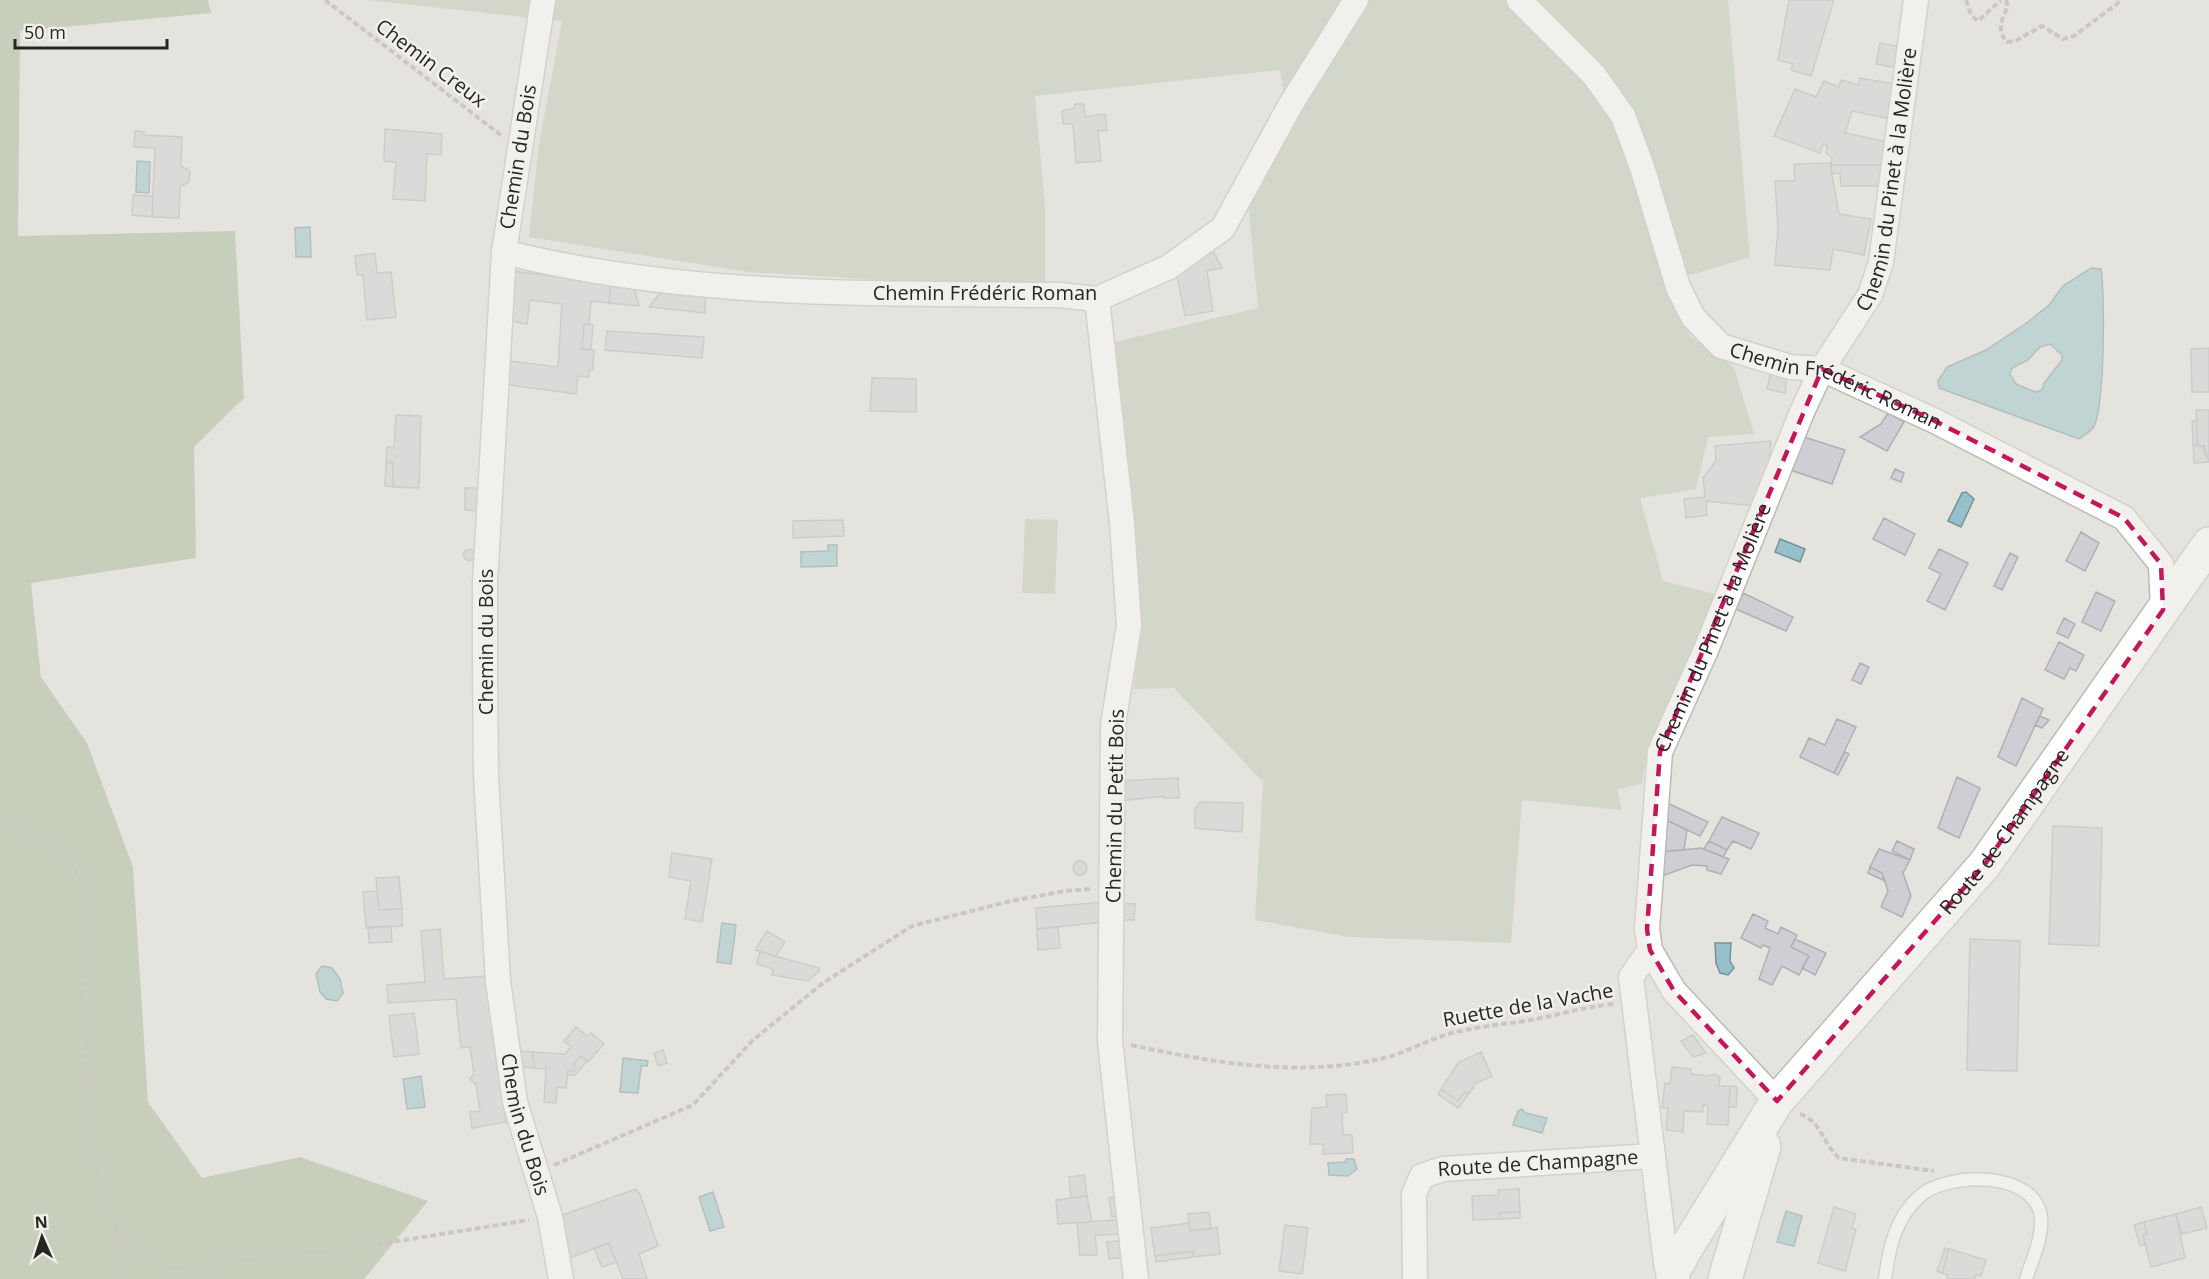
<svg xmlns="http://www.w3.org/2000/svg" width="2209" height="1279" font-family="'Open Sans',sans-serif">
	<style>
		.green { fill: #bbc7b3 }
		.forest { fill: #a3b596 }
		.water { fill: #96c1cb; stroke: #759299; stroke-width: 1.5; fill-rule: evenodd }
		.building { fill: #ceced4; stroke: #afb0b5; stroke-width: 1.5 }
		.lines { fill: none; stroke-linecap: round; stroke-linejoin: round }
		.lane-casing { stroke: #bdbab5; stroke-width: 15 }
		.street-casing { stroke: #bdbab5; stroke-width: 27 }
		.secondary-casing { stroke: #bdbab5; stroke-width: 36 }
		.path { stroke: #a8a6a1; stroke-width: 4; stroke-dasharray: 6 3; stroke-linecap: butt }
		.lane { stroke: #fff; stroke-width: 12 }
		.street { stroke: #fff; stroke-width: 24 }
		.secondary { stroke: #fff; stroke-width: 33 }
		.marked { fill: none; stroke: #c2185b; stroke-width: 4.5; stroke-dasharray: 12 8; stroke-linejoin: round }
		.labels { text-anchor: middle; stroke-width: 5; stroke-linejoin: round; paint-order: stroke }
		.street-label { font-size: 20px; fill: #272624; stroke: #f2f0ea }
	</style>
	<rect width="100%" height="100%" fill="#e5e3dd"/>
	<path class="green" d="M366 0H1728L1750 257 1664 283 1690 336 1734 367 1754 434 1708 437 1696 489 1640 498 1663 581 1719 595 1648 748 1642 784 1617 789 1622 810 1522 800 1511 943 1349 937 1255 920 1263 782 1174 688 1134 689 1139 621 1114 342 1258 308 1248 200 1288 121 1280 70 1035 96 1045 206V285L912 282 748 272 529 237 539 144 562 21Z
		M1025 519 1058 520 1055 594 1022 593Z"/>
	<path class="forest" d="M0 0H208L211 13 20 31 18 236 235 231 244 398 194 447 196 558 31 583 41 677 87 743 133 867 148 1102 202 1178 300 1157 428 1201 364 1279H0Z"/>
	<path class="water" d="M137 161 150 162 149 193 136 192Z
		M310 227 311 257H296L295 228Z
		M2091 268 2101 269C2105 292 2105 411 2093 428 2090 432 2083 436 2079 439L1939 388 1938 381 1947 367 1986 350 2028 322 2049 305 2063 286ZM2050 344 2062 355V360L2044 383 2042 390 2035 392 2016 384 2010 374 2012 368 2028 360 2040 347Z
		M1966 492 1974 499 1961 527 1948 521 1962 493Z
		M1780 539 1805 549 1800 562 1775 552Z
		M828 545H837V566L801 567V552L828 551Z
		M722 923 736 925 731 964 717 962Z
		M1715 943H1731L1730 961 1734 968 1728 975 1720 973 1716 963Z
		M322 966 332 968 340 979 343 993 337 1001 326 999 320 992 316 974Z
		M623 1058 648 1061 647 1066H641L638 1093 620 1092Z
		M421 1076 425 1107 407 1109 403 1079Z
		M1522 1109 1525 1113 1547 1118 1542 1133 1513 1125 1518 1111Z
		M1346 1159H1354L1357 1169 1348 1176 1329 1175 1328 1163 1346 1162Z
		M713 1192 724 1227 710 1231 699 1197Z
		M1786 1211 1802 1216 1794 1246 1777 1242Z"/>
	<path class="building" d="M1789 0H1834L1811 76 1791 70 1793 64 1778 60Z
		M1880 43 1901 47 1897 68 1876 64Z
		M1860 78 1895 84 1891 119 1852 111 1845 133 1888 142 1885 165H1831L1832 158 1826 153 1827 145 1823 144 1820 153 1774 136 1795 89 1816 97 1824 81 1839 87 1841 80 1858 85Z
		M1075 104H1084L1085 117 1105 114 1107 130 1098 131 1101 161 1076 163 1073 124H1063L1062 111 1074 108Z
		M385 129 442 134 441 155 427 154 425 201 393 199 396 162 384 161Z
		M135 131 144 132V135L182 137 181 166 190 171 189 182 180 187 179 218 152 217 155 148 134 147Z
		M1830 163 1839 214 1871 219 1864 255 1833 249 1830 270 1775 265 1778 229 1775 181H1795L1794 164Z
		M1831 165H1885L1882 186H1841L1840 173 1832 174Z
		M133 195 153 196 152 217 132 215Z
		M1212 249 1222 268 1207 271 1213 311 1185 316 1177 275Z
		M375 253 377 273 391 272 396 317 367 320 363 275H357L355 256Z
		M513 271 611 284 609 303 591 301 589 324H584L582 349 594 350 593 370H589V377L578 376 576 394 502 384 503 354 511 355 510 361 558 367 562 304 530 300 527 324 506 320Z
		M611 284 634 287 639 306 609 303Z
		M663 289 706 291 705 313 649 307Z
		M584 324 593 325 591 350 582 349Z
		M607 331 704 337 702 358 605 350Z
		M2209 348V392H2192L2191 349Z
		M1771 370 1787 375 1785 393 1767 389Z
		M872 378 916 379V412L870 411Z
		M2196 410H2209V462V455H2205L2204 446H2198Z
		M1888 413 1904 422 1887 451 1860 437 1881 424Z
		M396 415 421 416 419 488 393 487V463L386 462 387 447 394 448Z
		M2197 420V446H2204L2209 462 2194 463 2192 421Z
		M1804 437 1845 450 1832 484 1787 469Z
		M1771 441 1768 468 1754 506 1706 501 1707 515 1686 518 1684 499 1705 497 1703 478 1716 461 1715 446Z
		M386 462 393 463V487L385 486Z
		M1895 469 1904 473 1901 482 1891 478Z
		M465 488H479V511L465 510Z
		M1884 518 1915 534 1905 555 1873 539Z
		M843 520 844 536 793 538V521Z
		M2081 532 2099 543 2085 571 2066 561Z
		M1939 549 1968 563 1945 610 1927 601 1941 574 1929 568Z
		M463.5 555a5.5 5.5 0 1 1 11 0a5.5 5.5 0 1 1-11 0Z
		M2010 553 2018 557 2002 590 1994 586Z
		M2096 592 2115 601 2101 631 2082 622Z
		M1743 593 1793 617 1786 631 1736 609Z
		M2064 618 2075 624 2068 638 2057 633Z
		M2059 642 2084 655 2076 671 2070 668 2064 679 2045 670Z
		M1860 663 1869 667 1861 684 1852 680Z
		M2022 698 2043 709 2016 766 1998 757Z
		M2040 716 2049 720 2042 728 2035 725Z
		M1837 719 1856 727 1834 773 1800 757 1809 738 1825 745Z
		M1845 752 1849 754 1838 775 1834 773Z
		M1957 777 1980 788 1959 838 1938 828Z
		M1178 778 1179 798H1163L1164 796 1120 801V781Z
		M1663 801 1708 822 1700 836 1662 818Z
		M1200 802 1243 803 1242 832 1195 828V809Z
		M1722 817 1759 833 1751 849 1733 841 1727 850 1709 841Z
		M1662 818 1687 830 1684 850 1661 852Z
		M2053 826 2102 828 2099 946 2049 944Z
		M1709 841 1727 850 1723 857 1704 849Z
		M1897 841 1914 849 1910 860 1892 851Z
		M1701 848 1729 859 1721 874 1707 870V866L1692 865 1662 876 1661 852Z
		M1879 849 1910 860 1903 873 1911 896 1902 917 1881 907 1888 891 1882 873 1870 867Z
		M672 853 712 859 702 922 685 919 691 881 669 877Z
		M1073 868a7 7 0 1 1 14 0a7 7 0 1 1-14 0Z
		M1870 867 1882 873 1885 881 1868 873Z
		M399 877 402 909 379 910 376 878Z
		M377 891 379 910 402 909V926L366 928 363 892Z
		M1103 902V922L1037 929 1036 908Z
		M1119 903 1135 904 1134 920H1118Z
		M1753 914 1768 921 1765 928 1778 934 1781 927 1797 935 1791 947 1809 956 1799 975 1782 966 1772 985 1759 979 1770 948 1763 945 1761 948 1741 938Z
		M391 926 392 942 369 943 368 927Z
		M1058 927 1060 948 1038 950 1037 929Z
		M440 929 444 979 487 976 494 1047 506 1122 472 1128 470 1112 480 1111 476 1085 470 1079 474 1073 470 1047 461 1048 456 999 388 1003 387 985 425 982 421 931Z
		M767 931 785 942 776 956 755 950Z
		M1795 939 1826 953 1815 975 1802 968 1809 956 1791 947Z
		M1970 939 2020 941 2017 1071 1967 1070Z
		M760 952 819 968V971L808 981 772 975 773 969 757 964Z
		M414 1013 419 1054 394 1057 389 1016Z
		M576 1027 587 1036 591 1033 604 1044 588 1062 581 1056 575 1063 574 1071 568 1070 566 1088 557 1087 556 1103 544 1102 546 1069 534 1068 533 1052 565 1054 571 1047 564 1041Z
		M1693 1035 1706 1053 1693 1057 1681 1041Z
		M663 1050 667 1063 658 1066 654 1053Z
		M518 1051 533 1052 534 1068 520 1067Z
		M1481 1052 1492 1076 1476 1083 1469 1094 1465 1092 1458 1101 1441 1089 1459 1062Z
		M581 1056 587 1061 575 1075H567L568 1070 574 1071 575 1063Z
		M1672 1067 1691 1069V1074L1706 1076 1716 1074 1720 1078 1719 1086H1730L1728 1125 1707 1124 1708 1106 1703 1105V1112L1684 1111 1683 1132 1666 1130 1668 1108H1662L1665 1083 1670 1084Z
		M1730 1086 1737 1087 1736 1107H1729Z
		M1441 1089 1458 1101 1465 1092 1469 1094 1458 1108 1438 1094Z
		M1346 1094 1347 1112 1342 1113 1343 1135H1352L1353 1153 1323 1154V1144H1310L1312 1108 1327 1107 1326 1095Z
		M1084 1175 1087 1196 1071 1198 1069 1177Z
		M636 1189 640 1194 658 1246 639 1254 647 1279H623L609 1243 564 1260 556 1237 565 1233 560 1216Z
		M1519 1189 1520 1212 1499 1213V1219L1473 1220 1472 1196 1498 1195V1190Z
		M1087 1196 1092 1222 1058 1224 1056 1200Z
		M1116 1196 1125 1217H1112L1109 1198Z
		M1834 1207 1856 1214 1852 1228 1856 1230 1845 1271 1818 1263Z
		M2201 1207 2207 1228 2182 1234 2176 1214Z
		M1209 1212 1211 1229 1190 1231 1188 1214Z
		M1520 1212V1218L1499 1219V1213Z
		M2176 1214 2185 1258 2151 1267 2143 1235 2147 1234 2144 1222Z
		M1125 1219 1127 1234 1095 1235 1097 1255H1080L1077 1223Z
		M2144 1222 2147 1234 2143 1235 2145 1245 2140 1246 2134 1225Z
		M1189 1223 1190 1231 1217 1227 1220 1254 1193 1257V1251L1155 1256 1151 1228Z
		M1285 1225 1308 1228 1302 1274 1279 1271Z
		M1125 1240 1127 1257 1109 1259 1107 1242Z
		M609 1243 616 1262 602 1267 594 1248Z
		M1945 1248 1949 1249 1942 1273 1937 1271Z
		M1949 1249 1986 1260 1981 1276 1976 1274 1975 1279H1947L1948 1275 1942 1273Z
		M1193 1251V1257L1156 1262 1155 1256Z"/>
	<g class="lines">
		<defs>
			<path id="lane" d="M1885 1279C1889 1248 1895 1218 1920 1196 1947 1172 2035 1170 2041 1217 2043 1237 2032 1260 2026 1279"/>
			<g id="street">
				<path id="s1" d="M543 0 504 252 485 583V666L486 776 498 981 515 1102 550 1217 561 1279"/>
				<path id="s2" d="M1519 0 1594 75 1623 116 1642 167 1678 287 1693 317 1721 346 1790 367 1822 369 1935 421 2124 518 2161 564 2163 610"/>
				<path d="M504 252C685 298 874 293 1060 295L1097 299 1169 267 1223 228 1291 104 1356 0"/>
				<path d="M1097 299 1122 523 1129 625 1113 725 1110 1041 1136 1279"/>
				<path d="M1650 950 1631 977 1666 1263 1667 1268 1673 1272"/>
				<path id="s3" d="M1777 1101 1674 991 1650 950 1647 929 1660 752 1706 650 1802 412 1822 369 1870 295 1881 262 1916 0"/>
				<path id="s4" d="M1415 1279 1414 1194 1422 1176 1443 1169 1653 1156"/>
			</g>
			<g id="secondary">
				<path id="s5" d="M1673 1279V1272L1685 1250 1777 1101 1985 864 2209 544"/>
				<path d="M1725 1279 1764 1146"/>
			</g>
		</defs>
		<use href="#lane" class="lane-casing"/>
		<use href="#street" class="street-casing"/>
		<use href="#secondary" class="secondary-casing"/>
		<path class="path" d="M325 0 502 136
			M1966 0 1971 15 1978 21 2001 0
			M2006 0 2008 6C2002 19 1996 30 2007 42L2015 41 2042 26 2063 39 2074 36 2122 0
			M0 821 62 851 87 888V933L82 962 88 1131 114 1225V1279
			M1131 1045C1214 1063 1300 1078 1384 1058 1406 1053 1427 1040 1448 1034 1473 1027 1499 1025 1525 1021 1555 1016 1583 1007 1614 1004
			M1800 1114C1821 1121 1823 1144 1839 1158L1934 1171
			M554 1165 693 1105 753 1040 823 983 912 926 1011 901 1065 891 1092 889
			M114 1226 141 1250 171 1269 361 1247 529 1220"/>
		<use href="#lane" class="lane"/>
		<use href="#street" class="street"/>
		<use href="#secondary" class="secondary"/>
	</g>
	<path d="M0 0H2209V1279H0ZM1822 369 1935 421 2124 518 2161 564 2163 610 1985 864 1777 1101 1674 991 1650 950 1647 929 1660 752Z" fill="#e5e3dd" fill-opacity=".55" fill-rule="evenodd"/>
	<path class="marked" d="M1822 369 1935 421 2124 518 2161 564 2163 610 1985 864 1777 1101 1674 991 1650 950 1647 929 1660 752Z"/>
	<g class="labels">
		<g class="street-label">
			<text transform="translate(431 63) rotate(37)" y="7">Chemin Creux</text>
			<text transform="translate(518 157) rotate(-81)" y="7">Chemin du Bois</text>
			<text dy="7" stroke="none"><textPath href="#s3" startOffset="1018">Chemin du Pinet à la Molière</textPath></text>
			<text x="985" y="300">Chemin Frédéric Roman</text>
			<text dy="7" stroke="none"><textPath href="#s2" startOffset="532">Chemin Frédéric Roman</textPath></text>
			<text dy="7" stroke="none"><textPath href="#s3" startOffset="532">Chemin du Pinet à la Molière</textPath></text>
			<text transform="translate(486 642) rotate(-90)" y="7">Chemin du Bois</text>
			<text transform="translate(1115 806) rotate(-89)" y="7">Chemin du Petit Bois</text>
			<text dy="7" stroke="none"><textPath href="#s5" startOffset="560">Route de Champagne</textPath></text>
			<text transform="translate(1528 1005) rotate(-10)" y="7">Ruette de la Vache</text>
			<text dy="7" stroke="none"><textPath href="#s1" startOffset="1131">Chemin du Bois</textPath></text>
			<text dy="7" stroke="none"><textPath href="#s4" startOffset="222">Route de Champagne</textPath></text>
		</g>
	</g>
	<g transform="translate(42 1237) rotate(357)" stroke="#f2f0ea" stroke-width="4.5" paint-order="stroke">
	<path d="M0-4.5L10 22L0 15L-10 22Z" fill="#272624"/>
	<text y="-9" font-size="16" font-weight="bold" text-anchor="middle" fill="#272624">N</text>
	</g>
	<path d="M15 39v9h152v-9" fill="none" stroke="#272624" stroke-width="3"/>
	<text x="24" y="39" font-size="18" fill="#272624" stroke="#f2f0ea" stroke-width="4.5" paint-order="stroke">50 m</text>
</svg>
